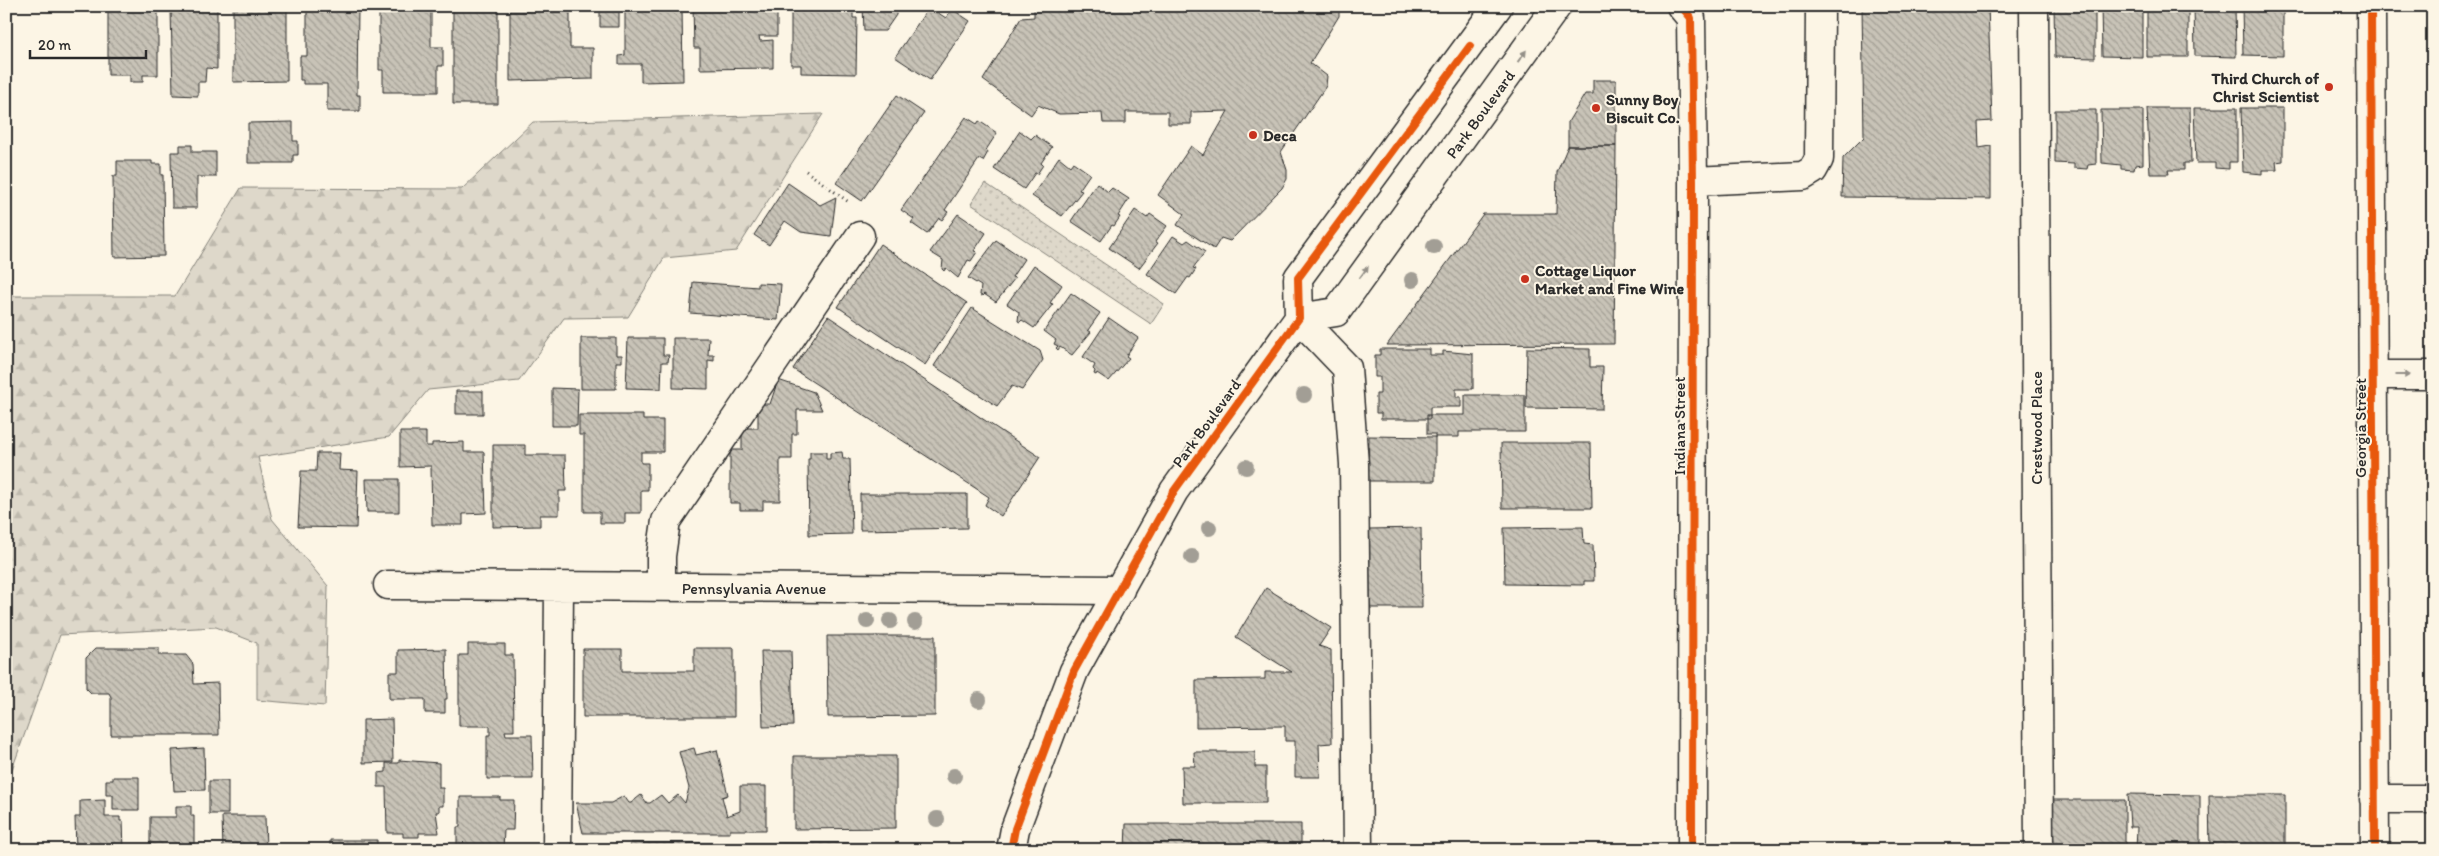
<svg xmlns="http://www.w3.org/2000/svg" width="2439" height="856" font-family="Itim,sans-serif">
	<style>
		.grass { fill: url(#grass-dots); stroke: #84827a }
		.forest { fill: url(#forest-firs); stroke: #84827a }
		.building { fill: url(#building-back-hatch); stroke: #2b2b2b }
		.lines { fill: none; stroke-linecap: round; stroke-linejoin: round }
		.minor-casing { stroke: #2b2b2b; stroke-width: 31 }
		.major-casing { stroke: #2b2b2b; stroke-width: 31 }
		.path { stroke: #2b2b2b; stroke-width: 3; stroke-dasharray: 1 4; stroke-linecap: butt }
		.minor { stroke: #fcf5e5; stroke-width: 28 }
		.major { stroke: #fcf5e5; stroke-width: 28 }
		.cycleway-casing { stroke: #fcf5e5; stroke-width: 11 }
		.cycleway { stroke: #e8590c; stroke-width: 8 }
		.tree { fill: #a29e95 }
		.oneway { fill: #949088 }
		.poi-dot { fill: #c8321e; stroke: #fcf5e5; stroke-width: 2 }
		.labels { text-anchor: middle; stroke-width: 4; stroke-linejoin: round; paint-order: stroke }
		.poi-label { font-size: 16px; font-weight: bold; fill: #2b2b2b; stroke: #fcf5e5; text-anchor: start }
		.street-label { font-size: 16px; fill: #2b2b2b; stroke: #fcf5e5 }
	</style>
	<defs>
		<pattern id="grass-dots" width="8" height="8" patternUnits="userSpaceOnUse" patternTransform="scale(1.25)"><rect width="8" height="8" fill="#ded8ca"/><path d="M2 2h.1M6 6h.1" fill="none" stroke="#bfbaae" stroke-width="1.8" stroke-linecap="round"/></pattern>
		<pattern id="forest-firs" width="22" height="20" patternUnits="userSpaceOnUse" patternTransform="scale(1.25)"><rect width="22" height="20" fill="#ded8ca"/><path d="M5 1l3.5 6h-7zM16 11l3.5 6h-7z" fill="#bfbaae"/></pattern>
		<pattern id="building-back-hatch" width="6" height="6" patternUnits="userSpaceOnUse" patternTransform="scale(1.25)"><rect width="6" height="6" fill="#c8c3b7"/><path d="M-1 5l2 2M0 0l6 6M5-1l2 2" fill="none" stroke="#a39f95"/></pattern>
	</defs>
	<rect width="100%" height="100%" fill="#fcf5e5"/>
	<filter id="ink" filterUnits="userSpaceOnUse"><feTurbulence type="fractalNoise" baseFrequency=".02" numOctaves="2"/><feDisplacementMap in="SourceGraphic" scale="10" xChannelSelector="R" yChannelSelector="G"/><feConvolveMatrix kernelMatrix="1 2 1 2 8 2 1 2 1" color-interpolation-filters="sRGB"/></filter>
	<g filter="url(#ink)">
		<path class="grass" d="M985 183 1164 304 1151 324 971 204Z"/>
		<path class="forest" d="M823 114 736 251 664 258 628 317 564 318 519 381 428 390 389 437 258 457 272 519 328 586 325 706 257 700V643L216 627 60 635 10 775H6V315L10 296H175L241 188 462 189 533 122Z"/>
		<path class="building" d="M108 6H158V75H143V82H130V75H108Z
			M183 6H216L217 10V69L206 68 205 82H198V96L173 95 171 9H183Z
			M238 6H282V9H287V81L233 82V9H238Z
			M311 6H358L357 95H360V111H327V84H303V80H300V56H307V11H311Z
			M379 6 431 8V47H443V66H438V92H383V70H379Z
			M529 6H550V12H570V48H593V79L510 81V11H529Z
			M600 6H619V27H600Z
			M625 6 682 7 683 81 641 82V64H619V56L625 55Z
			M693 6H777V36H759L760 41 773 40V68L700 69V48H694Z
			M791 6H853V18H857L856 74 801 73V65H791Z
			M863 6H896V15L885 31H864Z
			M1034 6H1339V16L1310 63 1327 76 1326 86 1281 152 1287 170V179L1282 188 1230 241 1221 238 1214 249 1177 225 1184 214 1158 195 1191 146 1203 155 1228 111 1191 112V124H1168V112H1126V123H1103L1102 113 1059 114 1038 105 1031 115 983 80 1021 18 1034 17Z
			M1862 6H1988L1992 121 1978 122 1979 148 1991 146V199L1842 197 1843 158 1864 137Z
			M2054 6H2095V58L2055 57Z
			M2101 6H2142V57L2102 56Z
			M2147 6H2188V57H2147Z
			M2194 6H2235L2236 57 2195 56Z
			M2242 6H2283V56L2243 55Z
			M929 7 946 18 952 9 970 21 930 80 895 57Z
			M453 10H498V104H453Z
			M1593 80H1616V146H1568V122L1585 94H1593Z
			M897 95 924 113 862 201 836 183Z
			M2147 108H2190L2191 163H2184V170H2168L2169 174H2150Z
			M2194 108H2237V162H2229V169L2215 168V163H2196Z
			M2241 108H2283V161L2276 162 2277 170H2262V174L2243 172Z
			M2055 110H2096V164L2088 165 2087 169 2074 168V164L2055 163Z
			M2101 110H2143V164L2135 165 2134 170 2121 169V165L2102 163Z
			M966 117 977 124 979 121 997 133 986 150 988 152 983 161 979 159 945 210 948 212 942 220 939 218 927 234 911 223 914 219 901 210Z
			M293 122V141H298V155H293V163H248V123Z
			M1020 131 1031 139 1035 135 1052 147 1041 163 1043 165 1037 174 1035 173 1024 189 994 169Z
			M180 145H192V152H216V177H197V208H172L171 152H180Z
			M1568 146H1616L1614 344 1387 345 1483 214H1556L1557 172Z
			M1059 157 1070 166 1073 162 1090 174 1079 190 1082 191 1062 216 1032 196Z
			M117 161H152V164H161V175H163L164 256 114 257 113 176H117Z
			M788 183 820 205 836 197 831 236 801 232 785 221 769 245 754 235Z
			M1097 183 1108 192 1112 188 1129 199 1118 216 1120 217 1114 226 1112 225 1101 241 1071 221Z
			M1135 210 1147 218 1150 214 1167 226 1155 242 1158 243 1139 268 1109 248Z
			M958 214 986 233 974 251 977 252 971 261 968 260 958 278 946 268 944 271 942 269 943 260 930 252Z
			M1173 236 1184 243 1188 240 1205 252 1193 268 1196 269 1190 278 1188 277 1176 294 1147 274Z
			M996 240 1024 259 1012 277 1015 278 996 302 984 294 982 296 980 295 981 286 968 278Z
			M880 244 967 303 925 365 838 307Z
			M1034 265 1062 285 1050 303 1053 304 1034 328 1022 320 1020 322 1018 321 1019 312 1007 304Z
			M693 282 758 287V283L781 284 778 320 690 313Z
			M1071 293 1100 313 1088 330 1091 332 1072 355 1060 347 1058 350 1056 348 1058 346 1054 344 1056 340 1044 331Z
			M972 308 1040 351 1043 360 1022 390 1012 386 997 406 934 366Z
			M828 316 1040 457 1001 516 985 505 989 497 793 369Z
			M1109 318 1138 338 1126 356 1129 358 1109 381 1097 373 1096 375 1094 374 1095 371 1093 369 1095 365 1083 357Z
			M581 338H616V355H622V362H616V389H581Z
			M628 338H663V355H669L668 362H662L661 389 626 388Z
			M673 338H709L708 355H714V361L708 360V389L673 388Z
			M1527 348 1590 349V367H1603L1602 409 1526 408Z
			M1380 349H1430V355H1443V351L1473 354V389H1456V397H1461V407H1430V419H1381V413H1376V394H1380V377H1375V355H1380Z
			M778 380 814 392 822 410H797V434H792V459H780V501H763V510H740V503H730V450H742V432L745 428H758V404H770Z
			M552 388 578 389 577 426H552Z
			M456 391H483V414H456Z
			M1465 395H1525V432H1459V437H1435V434H1427V415H1465Z
			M579 415H643V420H663V452H641V463H648V490H641V513H625V523H600V512H584V435H579Z
			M400 432H426V446H432V443L464 442V452H484L486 513 463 514V525H432L431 466 400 467Z
			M1369 436 1435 437V481H1368Z
			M1501 443H1591L1592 508H1502Z
			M493 445H525V455H565L566 491H559V515H540V526L493 527Z
			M810 452H826V459H830V453L842 452 843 459H850L852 534 809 535 808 459H810Z
			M317 453H340L339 470 358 471 356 528 298 527 301 471H316Z
			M366 479H399V512H367Z
			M860 494H967V528L860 530Z
			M1583 527 1584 544 1593 545 1594 581H1584V585L1505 584 1504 528Z
			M1421 528 1422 608H1370L1369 529Z
			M1266 588 1331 628 1319 646 1331 650 1332 743 1319 744 1320 777H1295V741H1285V726L1196 727V680L1265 679V672H1292L1236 637Z
			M827 636H935V716L828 717Z
			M468 644H505V655H513L514 731H505L506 735H532L533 779H487V735H490V726H459V655H468Z
			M96 648H159V655H186L193 664 194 684 218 683 219 735H111V697L109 693H91L86 688V658Z
			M694 648H734V717H583V649H622V671H694Z
			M446 649 447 699H445V713H425V699H389V672H398V650Z
			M761 651H791L793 726 763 727Z
			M392 719 393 762 363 763V720Z
			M204 748 205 790 174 791 172 750Z
			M694 748 696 755 717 750 728 795 722 797 727 816 740 811V786H766V830H730V833H583L576 803H611L624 796 629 803H631L641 795 647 803H650L661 795 668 803 678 795 685 803 689 788 679 752Z
			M1194 752H1255V767H1266V803H1183L1182 766H1195Z
			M794 756H896V828L794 829Z
			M399 760 439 763V788H443V806H439V812H436L439 833H419V837H403V833H387L386 787H378V773L386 772V763H399Z
			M113 777H139V810H113V795H106V780H113Z
			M209 781H228V814H209Z
			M2128 794 2200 795V850H2136L2137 827H2130Z
			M2209 795H2285V850H2210Z
			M460 797H500V800H514L513 830H504L503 850H457V827H460Z
			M105 800V817H120V821H123L124 850H76L75 817H80V801Z
			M2052 800H2125V850H2052Z
			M176 806H191V816H194V850H150V817H176Z
			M222 816H265L266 850H223Z
			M1126 824H1301V850H1125Z
			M330 840H377V850H330Z
			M630 843H868V850H630Z"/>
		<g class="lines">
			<defs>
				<path id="minor" d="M1681 6 1691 18 1693 181 1692 850
					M2034 6 2039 850
					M2371 6 2375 850
					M1693 181 1803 176 1813 170 1819 159 1820 6
					M1299 318 1347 368 1354 464 1358 850
					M2374 375H2433
					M388 585 1120 590
					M661 587V556L666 521 860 236
					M2374 799H2433
					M557 850 559 587"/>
				<path id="major" d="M1299 318 1336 312 1557 6
					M1011 850 1015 829 1074 671 1174 491 1299 318 1298 278 1498 6"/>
			</defs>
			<use href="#minor" class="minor-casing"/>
			<use href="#major" class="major-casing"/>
			<path class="path" d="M806 171 850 203"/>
			<use href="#minor" class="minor"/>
			<use href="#major" class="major"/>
			<defs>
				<path id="cycleway" d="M1681 6 1691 18 1693 181 1692 850
					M2371 6 2375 850
					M1011 850 1015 829 1074 671 1174 491 1299 318 1298 278 1470 46"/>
			</defs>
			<use href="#cycleway" class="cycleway-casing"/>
			<use href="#cycleway" class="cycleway"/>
		</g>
		<g class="tree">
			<circle cx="1434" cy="247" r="8"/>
			<circle cx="1412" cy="280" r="8"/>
			<circle cx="1304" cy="395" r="8"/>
			<circle cx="1246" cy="467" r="8"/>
			<circle cx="1209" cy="528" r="8"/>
			<circle cx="1192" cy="557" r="8"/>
			<circle cx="867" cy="621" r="8"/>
			<circle cx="890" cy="621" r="8"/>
			<circle cx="915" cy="622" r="8"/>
			<circle cx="979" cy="700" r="8"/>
			<circle cx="954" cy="776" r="8"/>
			<circle cx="937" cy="819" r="8"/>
		</g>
		<defs><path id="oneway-solid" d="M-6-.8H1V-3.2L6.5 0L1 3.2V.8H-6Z" transform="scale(1.25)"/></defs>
		<g class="oneway">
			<use href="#oneway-solid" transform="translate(1522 56) rotate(-54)"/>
			<use href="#oneway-solid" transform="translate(1364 272) rotate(-54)"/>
			<use href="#oneway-solid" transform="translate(2403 375)"/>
		</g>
	</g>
	<g class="poi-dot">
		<circle cx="2329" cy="87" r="5"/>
		<circle cx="1596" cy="108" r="5"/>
		<circle cx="1253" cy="135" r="5"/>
		<circle cx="1525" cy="279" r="5"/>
	</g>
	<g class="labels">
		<g class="poi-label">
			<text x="2319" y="84" text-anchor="end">Third Church of<tspan x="2319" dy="18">Christ Scientist</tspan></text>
			<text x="1606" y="105">Sunny Boy<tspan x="1606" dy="18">Biscuit Co.</tspan></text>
			<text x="1263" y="141">Deca</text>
			<text x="1535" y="276">Cottage Liquor<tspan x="1535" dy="18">Market and Fine Wine</tspan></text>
		</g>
		<g class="street-label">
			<text transform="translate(1480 114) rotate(-54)" y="6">Park Boulevard</text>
			<text transform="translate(1206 423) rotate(-54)" y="6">Park Boulevard</text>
			<text transform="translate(1679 426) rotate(-90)" y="6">Indiana Street</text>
			<text transform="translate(2036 428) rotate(-90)" y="6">Crestwood Place</text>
			<text transform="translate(2360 428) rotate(-90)" y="6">Georgia Street</text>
			<text x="754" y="594">Pennsylvania Avenue</text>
		</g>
	</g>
	<rect width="2439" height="856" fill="none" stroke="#fcf5e5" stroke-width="25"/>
	<rect x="12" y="12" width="2414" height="831" fill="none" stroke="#2b2b2b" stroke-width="2" filter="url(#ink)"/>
	<path d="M30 50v8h116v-8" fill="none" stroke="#2b2b2b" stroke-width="2.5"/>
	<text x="38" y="50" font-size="15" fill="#2b2b2b" stroke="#fcf5e5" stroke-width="4" paint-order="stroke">20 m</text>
</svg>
